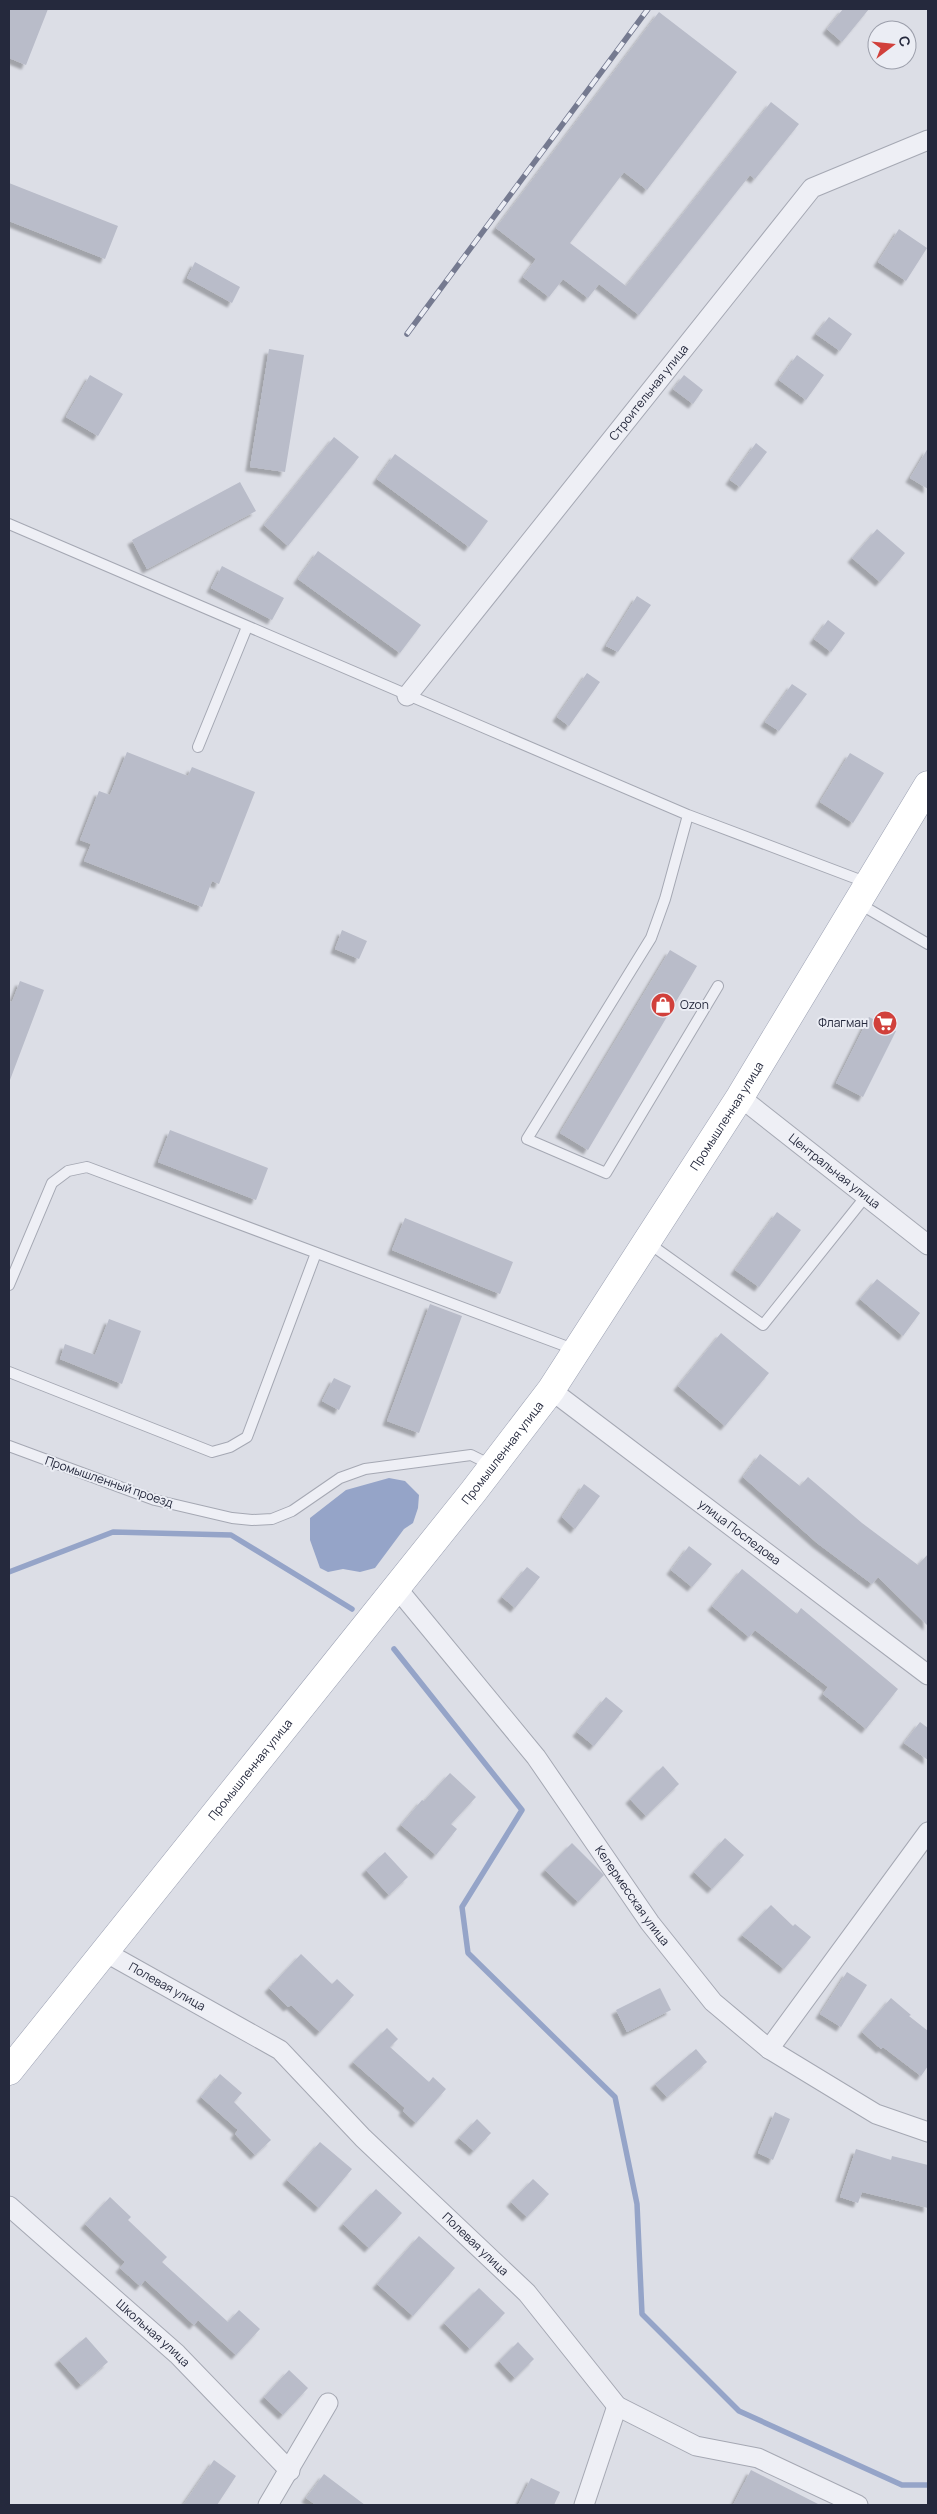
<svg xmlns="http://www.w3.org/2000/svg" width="937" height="2514" font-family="Manrope,sans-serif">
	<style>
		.water { fill: #95a4c8 }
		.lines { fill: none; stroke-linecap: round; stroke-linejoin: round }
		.stream { stroke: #95a4c8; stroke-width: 5.5 }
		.building { fill: #b9bcc9; filter: url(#shadow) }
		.lane-casing { stroke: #a5a8b3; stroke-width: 12 }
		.street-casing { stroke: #a5a8b3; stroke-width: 21 }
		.primary-casing { stroke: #9ba0b2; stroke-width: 29 }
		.lane { stroke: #eeeff5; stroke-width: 10 }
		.street { stroke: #eeeff5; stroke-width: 19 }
		.primary { stroke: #fff; stroke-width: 28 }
		.rail-casing { stroke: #757a90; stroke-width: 5.5 }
		.rail { stroke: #ebedf4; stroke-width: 4; stroke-dasharray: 11; stroke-linecap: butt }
		.labels { text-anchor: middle; stroke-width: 4; stroke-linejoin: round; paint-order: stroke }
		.street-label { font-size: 12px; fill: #25293d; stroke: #ebedf4 }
		.poi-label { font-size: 12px; fill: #25293d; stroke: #ebedf4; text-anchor: start }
	</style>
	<defs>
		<filter id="shadow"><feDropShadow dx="-4.5" dy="4.5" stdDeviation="1" flood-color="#0004"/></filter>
	</defs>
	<rect width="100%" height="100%" fill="#dcdee6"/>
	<path class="water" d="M389 1478 405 1481 419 1495 418 1508 413 1523 404 1529 375 1568 360 1572 343 1569 328 1572 320 1568 310 1540V1518L346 1490Z"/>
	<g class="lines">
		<path class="stream" d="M9 1572 113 1532 231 1535 352 1609
			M394 1649 522 1810 462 1907 468 1953 615 2097 637 2204 642 2314 739 2411 902 2485H928"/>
	</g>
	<path class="building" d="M9 9H48L26 65 9 58Z
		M843 9H869L842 42 827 29Z
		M659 12 737 72 647 190 624 172 570 243 626 286 771 102 799 124 755 179 750 175 639 315 599 284 588 298 563 279 549 297 523 277 536 259 496 228Z
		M9 183 118 226 105 259 9 221Z
		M899 229 927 248 906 281 878 262Z
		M195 262 240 287 232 303 187 278Z
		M829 317 852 334 840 351 816 334Z
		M269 349 304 355 285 472 250 467Z
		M797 355 824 375 806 400 779 380Z
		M90 375 123 394 98 436 66 417Z
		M684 375 703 390 693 404 673 389Z
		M334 437 359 457 288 546 264 525Z
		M756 443 767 452 740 487 730 480Z
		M928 448V489L910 478Z
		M395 454 488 521 469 547 377 479Z
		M240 482 256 511 147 569 132 540Z
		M877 529 905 553 880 582 852 558Z
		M318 551 421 625 400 653 298 579Z
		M222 566 284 598 272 620 211 588Z
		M637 596 651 605 618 652 606 646Z
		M828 620 845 633 831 652 814 639Z
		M587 673 600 682 569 726 557 717Z
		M792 684 807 694 779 731 765 722Z
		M127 752 188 776 192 767 255 792 219 884 212 881 202 907 84 861 91 844 80 840 99 791 110 795Z
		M850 753 884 773 853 823 820 802Z
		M342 930 367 941 359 959 335 949Z
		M670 950 697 966 588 1150 560 1133Z
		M20 981 44 990 10 1080 9 1001 12 1002Z
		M869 1017 896 1031 863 1097 836 1083Z
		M170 1130 268 1168 256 1200 158 1162Z
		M777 1212 801 1230 759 1287 735 1270Z
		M405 1218 513 1262 500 1294 392 1250Z
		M877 1279 920 1313 903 1336 860 1299Z
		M430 1304 462 1316 419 1433 387 1421Z
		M109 1319 141 1331 122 1384 60 1359 65 1344 95 1355Z
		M721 1333 769 1373 725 1426 678 1386Z
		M334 1378 351 1386 339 1410 322 1401Z
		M760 1454 800 1486 808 1477 862 1523 918 1565 928 1554V1626L878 1577 872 1584 817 1543 743 1477Z
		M584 1484 600 1496 575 1529 562 1517Z
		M689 1546 712 1564 692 1587 671 1570Z
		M527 1567 540 1577 515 1608 502 1597Z
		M742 1569 797 1614 801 1608 898 1689 866 1729 823 1694 828 1687 755 1630 749 1637 712 1606Z
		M606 1697 623 1711 594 1746 577 1732Z
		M920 1722 928 1728V1760L904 1743Z
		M663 1766 679 1784 646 1816 630 1799Z
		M450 1773 476 1797 451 1824 457 1829 436 1855 401 1825 422 1800 424 1801Z
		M725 1838 744 1855 712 1889 694 1872Z
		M572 1843 604 1875 578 1902 545 1870Z
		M385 1852 408 1877 389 1895 366 1870Z
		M771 1905 793 1926 795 1924 811 1937 784 1969 742 1935Z
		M301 1954 332 1984 337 1979 354 1995 320 2032 291 2005 288 2007 269 1988Z
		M847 1972 867 1985 841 2027 820 2014Z
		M660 1988 671 2010 627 2032 616 2010Z
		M891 1998 911 2015 909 2016 928 2031V2066L921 2076 883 2047 881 2049 862 2032Z
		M387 2028 398 2039 390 2047 429 2082 433 2077 446 2089 416 2123 403 2111 405 2108 353 2062Z
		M696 2049 707 2062 667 2097 655 2084Z
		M220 2074 242 2093 234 2102 271 2140 255 2155 235 2134 238 2130 201 2097Z
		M775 2112 790 2119 773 2160 758 2153Z
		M477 2119 491 2133 474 2151 459 2138Z
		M320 2142 352 2169 319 2208 287 2180Z
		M856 2149 891 2160 892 2156 928 2165V2208L862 2192 858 2203 840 2197Z
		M533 2179 549 2194 527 2217 511 2202Z
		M376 2189 402 2213 369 2248 343 2224Z
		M110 2197 131 2217 128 2220 167 2257 162 2262 228 2322 239 2310 260 2329 236 2355 198 2320 194 2325 145 2280 140 2286 120 2268 125 2262 85 2224Z
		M419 2236 455 2268 413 2316 377 2284Z
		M479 2288 505 2313 470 2349 444 2323Z
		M86 2337 108 2362 81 2385 59 2360Z
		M518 2342 534 2359 515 2378 499 2361Z
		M289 2370 308 2388 283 2415 264 2397Z
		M214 2460 236 2476 217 2505H183Z
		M751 2470 820 2505H733Z
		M324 2474 365 2505H316L306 2498Z
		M531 2478 560 2492 554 2505H518Z"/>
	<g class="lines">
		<defs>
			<path id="lane" d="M9 524 688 815 868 883
				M198 747 247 627
				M688 815 665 899 651 938 527 1139 606 1173 718 986
				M858 903 928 944
				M647 1242 763 1325 866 1196
				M9 1285 52 1183 68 1171 87 1167 576 1350
				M9 1372 212 1452 230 1447 247 1437 316 1253
				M9 1446 155 1500 232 1518 252 1520 272 1519 292 1511 340 1478 365 1469 471 1455 491 1465"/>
			<g id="street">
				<path id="s1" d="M407 696 812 188 928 140"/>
				<path id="s2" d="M740 1097 928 1245"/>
				<path id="s3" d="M551 1390 928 1675"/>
				<path id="s4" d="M396 1587 536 1757 650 1923 713 2002 769 2049 876 2114 928 2132"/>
				<path id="s5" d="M105 1952 280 2050 363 2138 527 2293 617 2406 696 2446 758 2458 858 2505"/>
				<path d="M769 2049 928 1832"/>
				<path id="s6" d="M9 2206 177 2354 290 2471"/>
				<path d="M268 2505 328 2403"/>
				<path d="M584 2505 617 2406"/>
			</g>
			<g id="primary">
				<path id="s7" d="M9 2071 473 1492 551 1390 740 1097 928 785"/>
			</g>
		</defs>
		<use href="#lane" class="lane-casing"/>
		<use href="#street" class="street-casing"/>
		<use href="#primary" class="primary-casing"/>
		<use href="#lane" class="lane"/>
		<use href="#street" class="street"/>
		<use href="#primary" class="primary"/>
		<defs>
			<path id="rail" d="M407 334 648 9"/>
		</defs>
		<use href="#rail" class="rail-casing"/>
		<use href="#rail" class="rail"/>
	</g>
	<defs>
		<symbol id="shop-disc" viewBox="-11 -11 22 22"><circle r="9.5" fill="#d1403b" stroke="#ebedf4"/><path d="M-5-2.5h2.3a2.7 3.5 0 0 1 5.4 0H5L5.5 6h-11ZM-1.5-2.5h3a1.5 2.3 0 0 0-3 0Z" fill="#fff"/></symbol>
		<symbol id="supermarket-disc" viewBox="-11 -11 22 22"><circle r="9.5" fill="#d1403b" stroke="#ebedf4"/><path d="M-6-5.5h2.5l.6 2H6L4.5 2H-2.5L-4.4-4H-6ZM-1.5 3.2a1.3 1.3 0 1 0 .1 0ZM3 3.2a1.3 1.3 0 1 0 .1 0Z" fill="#fff"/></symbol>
	</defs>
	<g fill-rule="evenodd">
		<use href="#shop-disc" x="649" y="991" width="28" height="28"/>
		<use href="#supermarket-disc" x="871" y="1009" width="28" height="28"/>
	</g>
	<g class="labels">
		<g class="street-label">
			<text dy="4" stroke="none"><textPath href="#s1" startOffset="388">Строительная улица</textPath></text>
			<text dy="4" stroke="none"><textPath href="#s7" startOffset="1196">Промышленная улица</textPath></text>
			<text dy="4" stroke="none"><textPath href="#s2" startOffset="120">Центральная улица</textPath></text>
			<text dy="4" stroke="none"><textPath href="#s7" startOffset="791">Промышленная улица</textPath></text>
			<text transform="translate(109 1482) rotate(19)" y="4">Промышленный проезд</text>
			<text dy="4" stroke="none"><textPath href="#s3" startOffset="236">улица Последова</textPath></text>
			<text dy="4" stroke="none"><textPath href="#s7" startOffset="386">Промышленная улица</textPath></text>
			<text dy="4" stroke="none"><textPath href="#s4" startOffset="389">Келермесская улица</textPath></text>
			<text dy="4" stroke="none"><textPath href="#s5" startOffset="71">Полевая улица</textPath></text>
			<text dy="4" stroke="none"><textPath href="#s5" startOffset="476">Полевая улица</textPath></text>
			<text dy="4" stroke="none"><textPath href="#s6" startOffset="192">Школьная улица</textPath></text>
		</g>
		<g class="poi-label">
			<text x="680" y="1009">Ozon</text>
			<text x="868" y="1027" text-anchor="end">Флагман</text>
		</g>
	</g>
	<rect width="937" height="2514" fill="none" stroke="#25293d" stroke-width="20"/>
	<g transform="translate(892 45) rotate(74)"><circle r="24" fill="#ebedf4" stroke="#9c9fab"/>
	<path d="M0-4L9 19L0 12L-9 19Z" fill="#d1403b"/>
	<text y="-8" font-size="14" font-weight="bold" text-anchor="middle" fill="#25293d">С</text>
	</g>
</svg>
